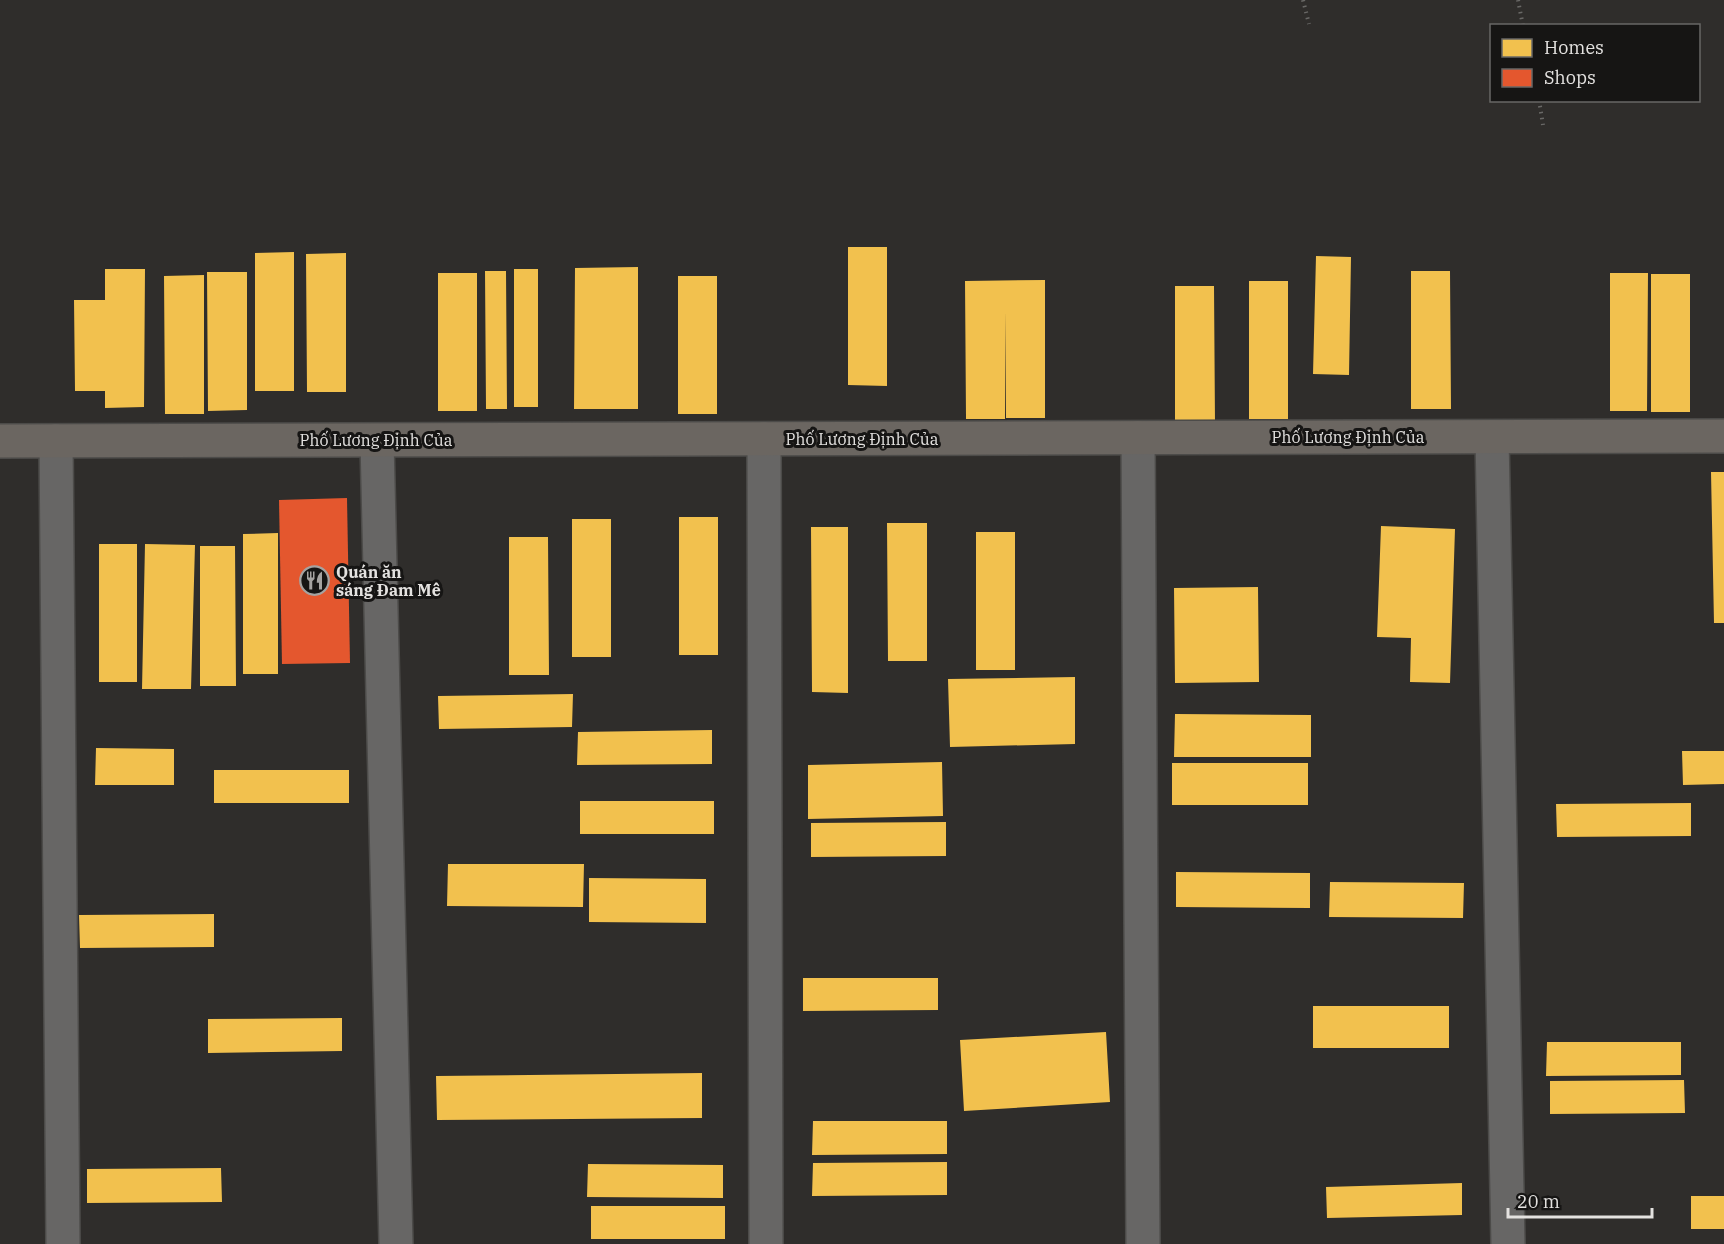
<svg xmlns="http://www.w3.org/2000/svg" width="1724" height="1244" font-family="'IBM Plex Serif',serif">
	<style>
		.homes { fill: #f2c14e }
		.shops { fill: #e4572e }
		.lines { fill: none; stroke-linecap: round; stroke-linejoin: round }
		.minor-casing { stroke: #4c4b49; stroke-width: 36 }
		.major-casing { stroke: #4c4b49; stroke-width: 36 }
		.path { stroke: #696866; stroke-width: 4; stroke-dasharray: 1.5 4.5; stroke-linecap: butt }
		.minor { stroke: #676665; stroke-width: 33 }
		.major { stroke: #6b6661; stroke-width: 33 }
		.labels { text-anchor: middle; stroke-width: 6; stroke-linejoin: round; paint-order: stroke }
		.street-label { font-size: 16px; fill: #e4e2e0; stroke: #161514 }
		.poi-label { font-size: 16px; font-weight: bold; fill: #e4e2e0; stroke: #161514; text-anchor: start }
	</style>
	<rect width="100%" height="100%" fill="#2f2d2b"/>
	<path class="homes" d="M848 247H887V386L848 385Z
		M294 252V391H255V253Z
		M346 253V392H307L306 254Z
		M1316 256 1351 257 1349 375 1313 374Z
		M638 267V409H574L575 268Z
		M105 269H145L144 407 105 408V391H75L74 300H105Z
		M514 269H538V407H514Z
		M485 271H506L507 409H486Z
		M1411 271H1450L1451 409H1411Z
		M207 272H247V410L208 411Z
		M438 273H477V411H438Z
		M1610 273H1648L1647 411H1610Z
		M1651 274H1690V412H1651Z
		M204 275V414H165L164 276Z
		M678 276H717V414H678Z
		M1045 280V418H1006L1005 311V419H966L965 281Z
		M1249 281H1288V419H1249Z
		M1175 286H1214L1215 424 1175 425Z
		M1711 472H1724V623H1714Z
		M679 517H718V655H679Z
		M572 519H611V657H572Z
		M887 523H927V661H888Z
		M1381 526 1455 529 1450 683 1410 682 1411 638 1377 637Z
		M811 527H848V693L812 692Z
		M976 532H1015V670H976Z
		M278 533V674H243V534Z
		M509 537H548L549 675H509Z
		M99 544H137V682H99Z
		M145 544 195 545 191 689H142Z
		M200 546H235L236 686H200Z
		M1258 587 1259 682 1175 683 1174 588Z
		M1075 677V744L950 747 948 679Z
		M573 694 572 727 439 729 438 696Z
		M1175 714 1311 715V757H1174Z
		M712 730V764L577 765 578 732Z
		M96 748 174 749V785H95Z
		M1682 751H1724V784L1683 785Z
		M942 762 943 816 808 819V765Z
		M1172 763H1308V805H1172Z
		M214 770H349V803H214Z
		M580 801H714V834H580Z
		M1691 803V836L1557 837 1556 804Z
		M946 822V856L811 857V823Z
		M448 864H584L583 907 447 906Z
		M1176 872 1310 873V908L1176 907Z
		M589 878 706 879V923L589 922Z
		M1330 882 1464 883 1463 918 1329 917Z
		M214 914V947L80 948 79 915Z
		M803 978H938V1010L803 1011Z
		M1313 1006H1449V1048H1313Z
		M342 1018V1051L208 1053V1019Z
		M1106 1032 1110 1102 964 1111 960 1040Z
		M1547 1042H1681V1075L1546 1076Z
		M702 1073V1118L437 1120 436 1076Z
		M1684 1080 1685 1113 1550 1114V1081Z
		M813 1121H947V1154L812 1155Z
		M947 1162V1195L812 1196 813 1163Z
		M588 1164 723 1165V1198L587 1197Z
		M221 1168 222 1202 87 1203V1169Z
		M1462 1183V1215L1327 1218 1326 1187Z
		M1691 1196H1724V1229H1691Z
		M591 1206H725V1239H591Z"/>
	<path class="shops" d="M347 498 350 663 282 664 279 500Z"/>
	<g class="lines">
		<defs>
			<path id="minor" d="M1492 437 1508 1244
				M1138 438 1143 1244
				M764 439 766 1244
				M56 441 63 1244
				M377 441 396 1244"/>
			<path id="major" d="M0 441 1724 436"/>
		</defs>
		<use href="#minor" class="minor-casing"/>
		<use href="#major" class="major-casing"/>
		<path class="path" d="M1303 0 1309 24
			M1518 0 1523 26
			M1539 100 1543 125"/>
		<use href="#minor" class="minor"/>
		<use href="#major" class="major"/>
	</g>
	<defs>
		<symbol id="restaurant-ring" viewBox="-11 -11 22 22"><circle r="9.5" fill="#161514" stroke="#a5a3a1" stroke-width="1.5"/><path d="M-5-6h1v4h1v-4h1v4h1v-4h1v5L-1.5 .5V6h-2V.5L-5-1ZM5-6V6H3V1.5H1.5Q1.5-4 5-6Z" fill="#a5a3a1"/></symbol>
	</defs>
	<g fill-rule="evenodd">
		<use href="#restaurant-ring" x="298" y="564" width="33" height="33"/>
	</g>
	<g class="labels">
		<g class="street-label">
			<text x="1348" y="443">Phố Lương Định Của</text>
			<text x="862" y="445">Phố Lương Định Của</text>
			<text x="376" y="446">Phố Lương Định Của</text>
		</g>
		<g class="poi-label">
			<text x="336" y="578">Quán ăn<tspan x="336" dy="18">sáng Đam Mê</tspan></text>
		</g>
	</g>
	<rect x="1490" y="24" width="210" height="78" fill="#161514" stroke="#686766" stroke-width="1.5"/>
	<rect x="1502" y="39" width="30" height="18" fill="#f2c14e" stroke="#686766" stroke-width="1.5"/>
	<text x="1544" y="54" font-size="18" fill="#e4e2e0">Homes</text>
	<rect x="1502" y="69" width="30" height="18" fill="#e4572e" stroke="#686766" stroke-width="1.5"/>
	<text x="1544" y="84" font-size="18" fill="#e4e2e0">Shops</text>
	<path d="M1508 1208v9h144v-9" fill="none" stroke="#e4e2e0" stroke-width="3"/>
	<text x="1517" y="1208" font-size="18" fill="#e4e2e0" stroke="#161514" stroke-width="4.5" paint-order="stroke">20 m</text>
</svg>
